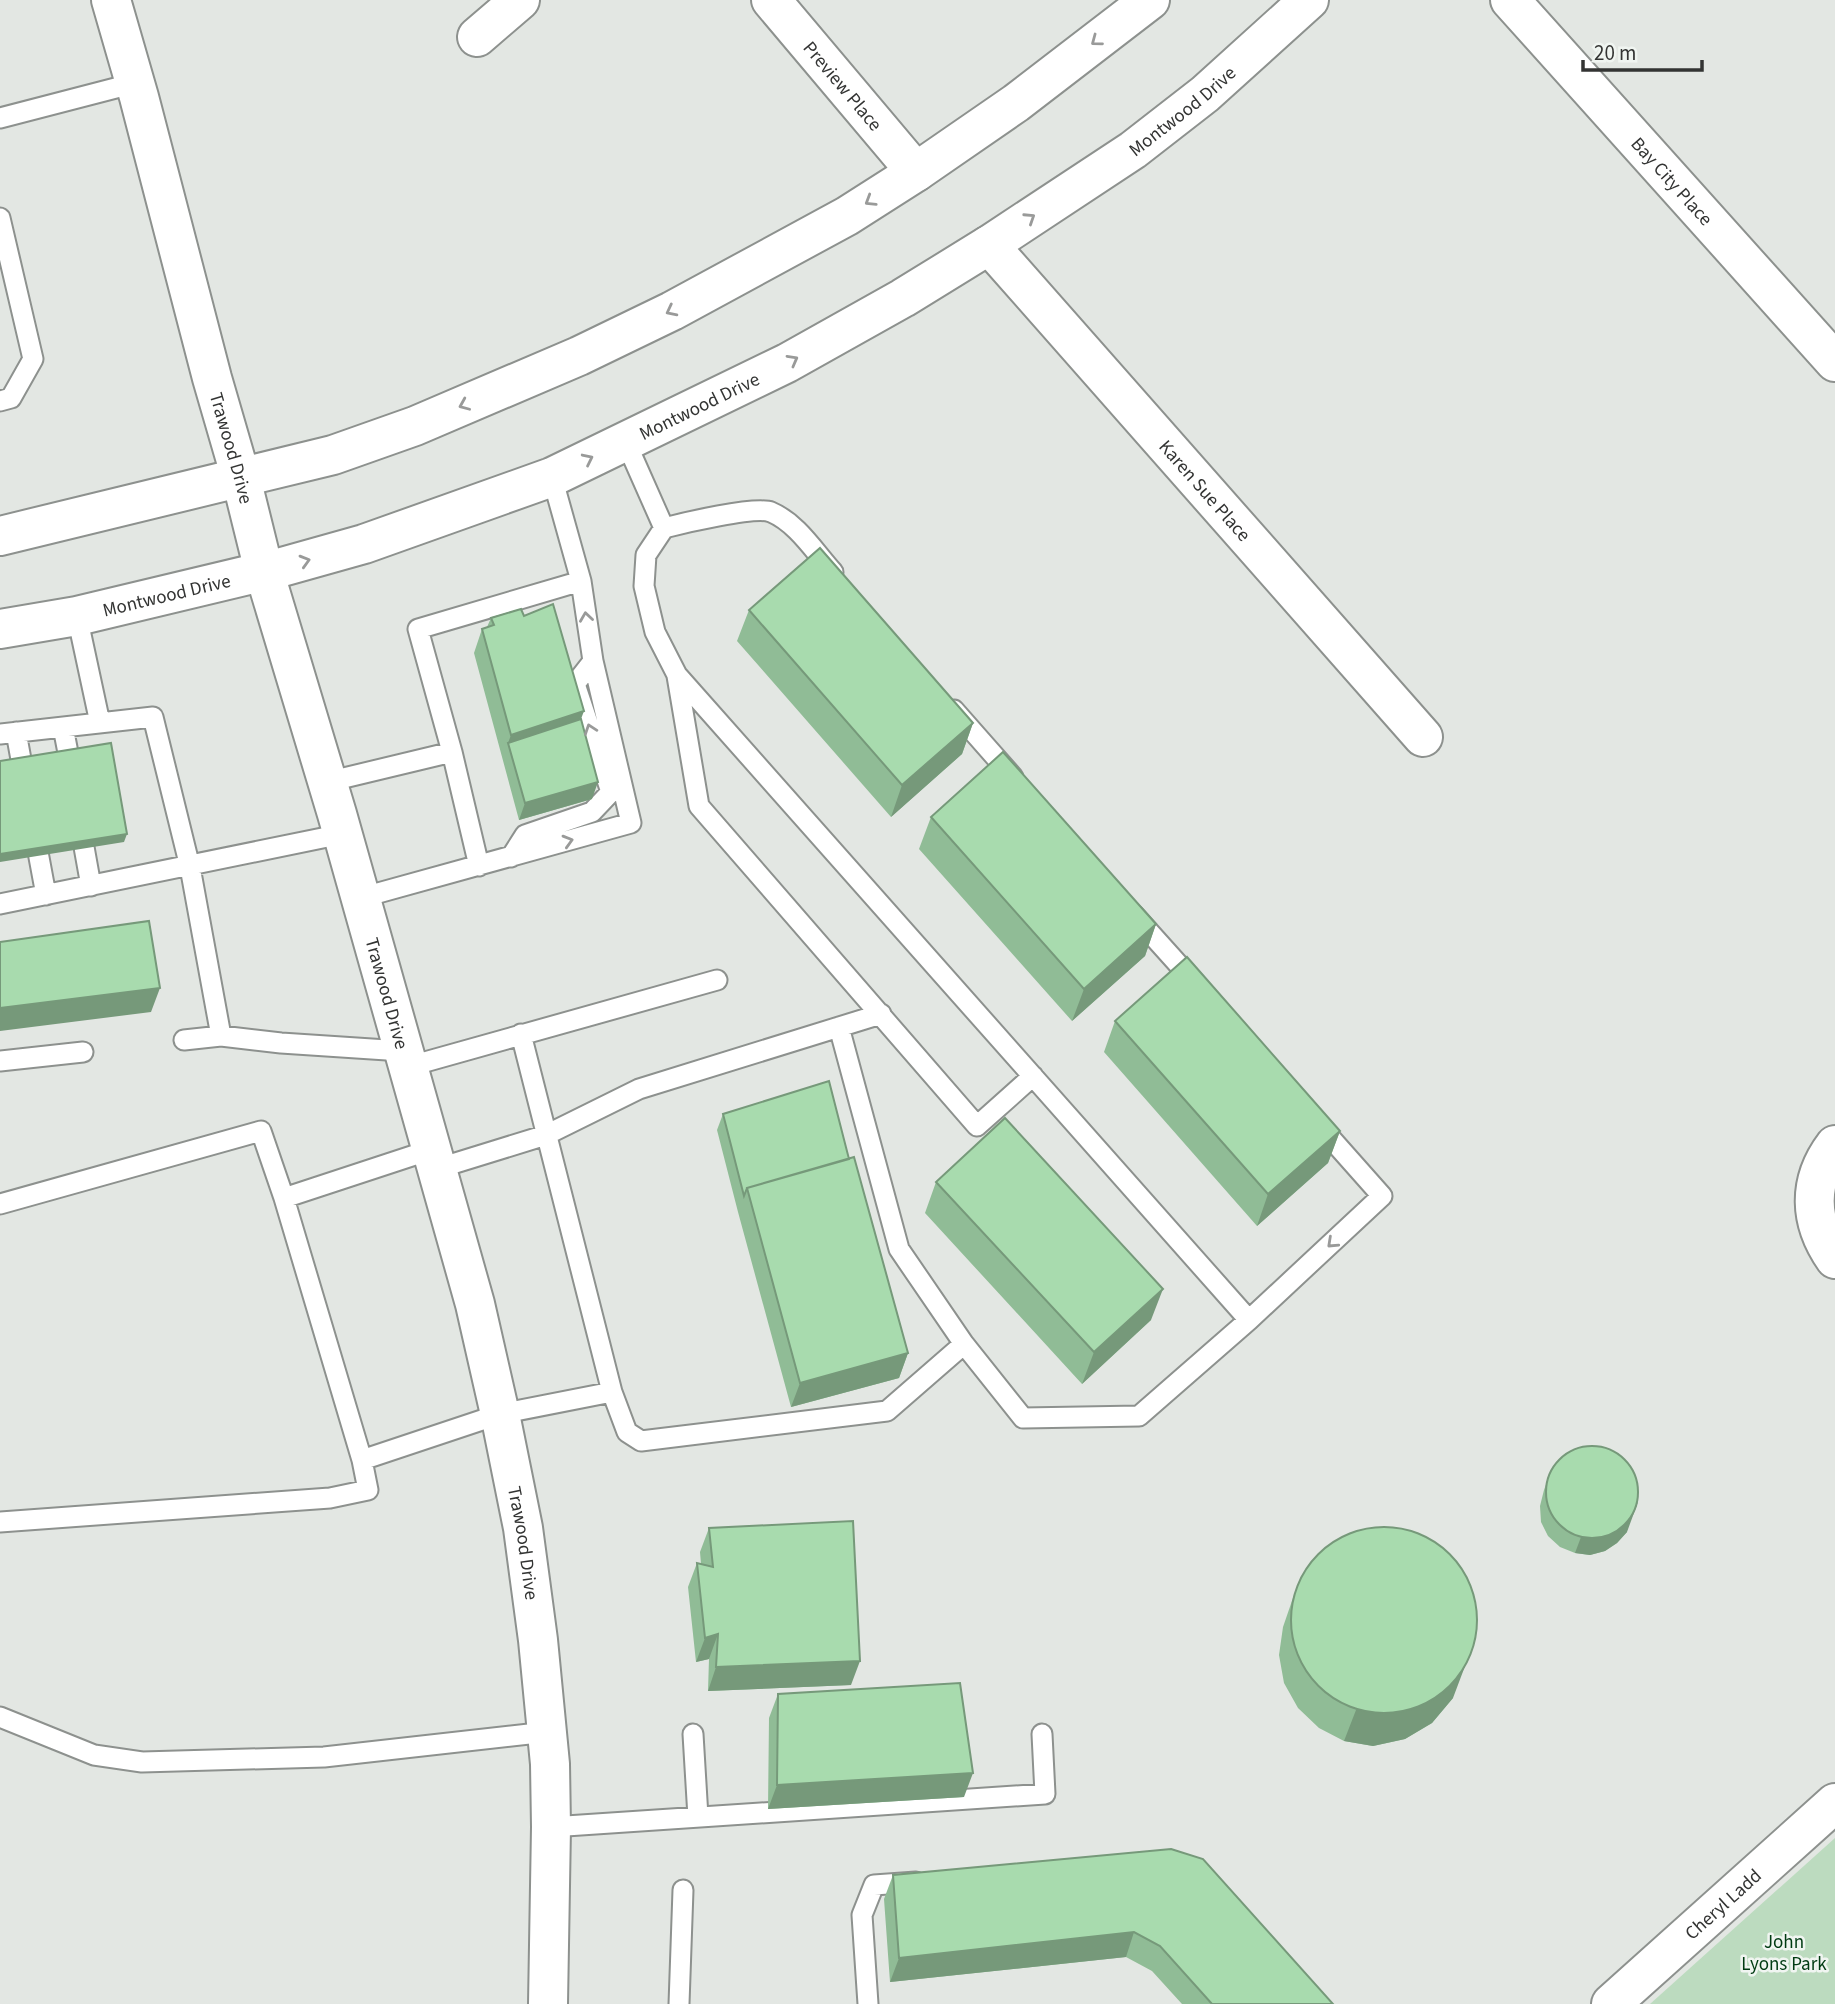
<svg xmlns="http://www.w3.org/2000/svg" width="1835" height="2004" font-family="'Source Sans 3',sans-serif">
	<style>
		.green { fill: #bcdbbf }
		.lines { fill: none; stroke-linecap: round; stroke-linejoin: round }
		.lane-casing { stroke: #8d918e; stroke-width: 23 }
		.street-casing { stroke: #8d918e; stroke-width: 42 }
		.secondary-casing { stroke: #8d918e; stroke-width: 42 }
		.lane { stroke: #fff; stroke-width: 19 }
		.street { stroke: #fff; stroke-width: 38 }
		.secondary { stroke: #fff; stroke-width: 38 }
		.wall { fill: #90bc96 }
		.shaded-wall { fill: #76997a }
		.building { fill: #a8dbae; stroke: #76997a; stroke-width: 2 }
		.oneway { stroke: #999a99 }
		.labels { text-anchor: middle; stroke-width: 5; stroke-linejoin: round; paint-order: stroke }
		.street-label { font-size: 19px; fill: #333433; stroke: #f0f5f1 }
		.park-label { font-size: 19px; fill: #003b12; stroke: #f0f5f1 }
	</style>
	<rect width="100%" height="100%" fill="#e3e7e3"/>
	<path class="green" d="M1835 1838V2004H1650Z"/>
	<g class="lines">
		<defs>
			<path id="lane" d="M0 118 135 83
				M0 218 33 359 11 398 0 401
				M625 440 664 528 646 555 644 586 655 632 677 675 1249 1320
				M664 528C683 523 755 506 771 512 797 523 814 551 833 572
				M77 616 100 723
				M677 676 699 806 977 1126 1033 1076
				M954 710 1013 777
				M63 727 69 758
				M16 732 22 765
				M0 734 153 717 190 867 221 1036
				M452 752 479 866
				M327 782 452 752 418 629 581 581
				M84 847 91 886
				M38 852 46 895
				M511 857 525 835 592 812 611 792 575 684 593 661
				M360 898 631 823 593 661 581 581 552 477
				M0 904 342 834
				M1134 915 1196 984
				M521 1034 612 1392
				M184 1040 221 1036 281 1043 402 1051
				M0 1061 83 1052
				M407 1067 717 980
				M436 1169 546 1135 639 1089 881 1014
				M284 1198 362 1460
				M0 1204 261 1131 284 1198 430 1150
				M964 1344 1023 1418 1139 1416 1249 1320 1382 1196 1319 1125
				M0 1522 330 1498 368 1490 362 1460 500 1414 612 1392 627 1432 641 1441 887 1411 964 1344 899 1249 839 1027
				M0 1717 94 1755 142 1762 324 1757 547 1732
				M693 1734 698 1817
				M551 1827 1045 1794 1042 1734
				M679 2004 683 1890
				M868 2004 862 1915 874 1885 916 1882"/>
			<g id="street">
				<path id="s1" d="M771 0 916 172"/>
				<path id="s2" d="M1510 0 1835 362"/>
				<path d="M477 37 520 0"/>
				<path id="s3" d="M989 245 1423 737"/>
				<path d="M1835 1145C1807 1182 1809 1222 1835 1259"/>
				<path id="s4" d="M1611 2004 1835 1803"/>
			</g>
			<g id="secondary">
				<path id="s5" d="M111 0 139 97 212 378 241 478 264 571 337 814 475 1304 500 1414 523 1528 538 1640 550 1764 551 1827 548 2004"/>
				<path d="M0 536 333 455 415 426 579 356 672 311 847 216 916 172 1016 103 1150 0"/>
				<path id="s6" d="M0 629 77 616 282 567 364 544 552 477 787 363 903 298 989 245 1133 150 1205 94 1309 0"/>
			</g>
		</defs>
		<use href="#lane" class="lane-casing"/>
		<use href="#street" class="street-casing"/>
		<use href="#secondary" class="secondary-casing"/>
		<use href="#lane" class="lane"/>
		<use href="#street" class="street"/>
		<use href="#secondary" class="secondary"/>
	</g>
	<path class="wall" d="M749 610 973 723 962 754 891 817 737 641Z
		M524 616 581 719 592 799 519 820 474 653 482 629 487 627 491 618Z
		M931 817 1156 924 1145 956 1072 1021 919 849Z
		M1115 1021 1340 1131 1328 1163 1257 1226 1104 1052Z
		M723 1114 849 1159 908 1353 899 1378 791 1407 738 1212 717 1130Z
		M936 1182 1151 1320 1082 1384 925 1213Z
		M1550 1473 1627 1532 1617 1543 1605 1551 1590 1555 1575 1553 1560 1547 1548 1536 1541 1522 1540 1506 1544 1490Z
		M709 1528 851 1685 708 1691 709 1659 696 1662 688 1587 697 1563 701 1564 700 1552Z
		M1294 1595 1453 1698 1432 1723 1405 1739 1373 1746 1344 1741 1319 1728 1298 1708 1284 1683 1279 1655 1283 1627Z
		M778 1694 964 1797 768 1809 769 1718Z
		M1171 1849 1333 2004H1182L1152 1971 1126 1957 890 1982 884 1899 893 1875Z"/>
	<path class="shaded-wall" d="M584 711 575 735 508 743 511 735Z
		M973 723 962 754 891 817 902 785Z
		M598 782 592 799 519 820 525 803Z
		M127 834 124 842 0 862V854Z
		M1156 924 1145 956 1072 1021 1084 989Z
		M160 988 151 1012 0 1031V1008Z
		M1340 1131 1328 1163 1257 1226 1268 1194Z
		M1163 1289 1151 1320 1082 1384 1094 1352Z
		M908 1353 899 1378 791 1407 800 1383Z
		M1638 1502 1627 1532 1617 1543 1605 1551 1590 1555 1575 1553 1581 1537Z
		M718 1634 709 1659 696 1662 705 1638Z
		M1476 1637 1453 1698 1432 1723 1405 1739 1373 1746 1344 1741 1356 1710Z
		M860 1661 851 1685 708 1691 716 1667Z
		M973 1773 964 1797 768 1809 777 1785Z
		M1134 1932 1126 1957 890 1982 899 1958Z"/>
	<path class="building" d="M820 548 973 723 902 785 749 610Z
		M553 604 584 711 511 735 482 629 494 625 491 618 521 609 524 616Z
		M581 719 598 782 525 803 508 743Z
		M111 743 127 834 0 854V761Z
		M1003 752 1156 924 1084 989 931 817Z
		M149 921 160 988 0 1008V942Z
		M1187 957 1340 1131 1268 1194 1115 1021Z
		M829 1081 849 1159 747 1188 744 1196 723 1114Z
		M1005 1118 1163 1289 1094 1352 936 1182Z
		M854 1157 908 1353 800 1383 747 1188Z
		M1546 1492a46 46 0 1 1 92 0a46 46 0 1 1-92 0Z
		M853 1521 860 1661 716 1667 718 1634 705 1638 697 1563 713 1567 709 1528Z
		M1291 1620a93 93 0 1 1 186 0a93 93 0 1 1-186 0Z
		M960 1683 973 1773 777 1785 778 1694Z
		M1171 1849 1203 1859 1333 2004H1212L1160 1946 1134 1932 899 1958 893 1875Z"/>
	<defs><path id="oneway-chevron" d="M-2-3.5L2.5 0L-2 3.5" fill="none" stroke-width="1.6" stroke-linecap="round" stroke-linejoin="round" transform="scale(1.75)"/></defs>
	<g class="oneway">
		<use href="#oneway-chevron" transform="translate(1096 41) rotate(143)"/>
		<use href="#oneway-chevron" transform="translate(870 201) rotate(148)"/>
		<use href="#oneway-chevron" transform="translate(1030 218) rotate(-33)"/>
		<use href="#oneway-chevron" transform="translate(671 311) rotate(153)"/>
		<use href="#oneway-chevron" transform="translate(793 360) rotate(-29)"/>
		<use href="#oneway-chevron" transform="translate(464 405) rotate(157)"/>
		<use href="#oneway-chevron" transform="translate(588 459) rotate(-26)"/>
		<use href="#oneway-chevron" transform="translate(305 561) rotate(-16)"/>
		<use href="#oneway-chevron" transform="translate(586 617) rotate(-98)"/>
		<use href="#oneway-chevron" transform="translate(590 729) rotate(-109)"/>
		<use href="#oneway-chevron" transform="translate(568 841) rotate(-16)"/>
		<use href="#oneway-chevron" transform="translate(1332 1243) rotate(137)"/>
	</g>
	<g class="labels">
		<g class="street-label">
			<text dy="7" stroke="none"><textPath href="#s1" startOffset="112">Preview Place</textPath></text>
			<text dy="7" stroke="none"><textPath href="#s6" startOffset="1304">Montwood Drive</textPath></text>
			<text dy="7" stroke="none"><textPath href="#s2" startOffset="243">Bay City Place</textPath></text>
			<text dy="7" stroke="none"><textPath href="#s6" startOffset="737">Montwood Drive</textPath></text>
			<text dy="7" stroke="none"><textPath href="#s5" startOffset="464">Trawood Drive</textPath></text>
			<text dy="7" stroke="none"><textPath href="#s3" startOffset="327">Karen Sue Place</textPath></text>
			<text dy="7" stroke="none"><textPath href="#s6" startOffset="170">Montwood Drive</textPath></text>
			<text dy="7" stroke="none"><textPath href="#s5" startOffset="1031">Trawood Drive</textPath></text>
			<text dy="7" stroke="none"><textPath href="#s5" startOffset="1598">Trawood Drive</textPath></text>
			<text dy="7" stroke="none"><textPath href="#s4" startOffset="150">Cheryl Ladd</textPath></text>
		</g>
		<g class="park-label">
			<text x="1784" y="1948">John<tspan x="1784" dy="22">Lyons Park</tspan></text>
		</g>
	</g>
	<path d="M1583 60v10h119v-10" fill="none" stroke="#333433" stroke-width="3.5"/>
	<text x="1594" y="60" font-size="21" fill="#333433" stroke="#f0f5f1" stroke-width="5" paint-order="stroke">20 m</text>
</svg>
